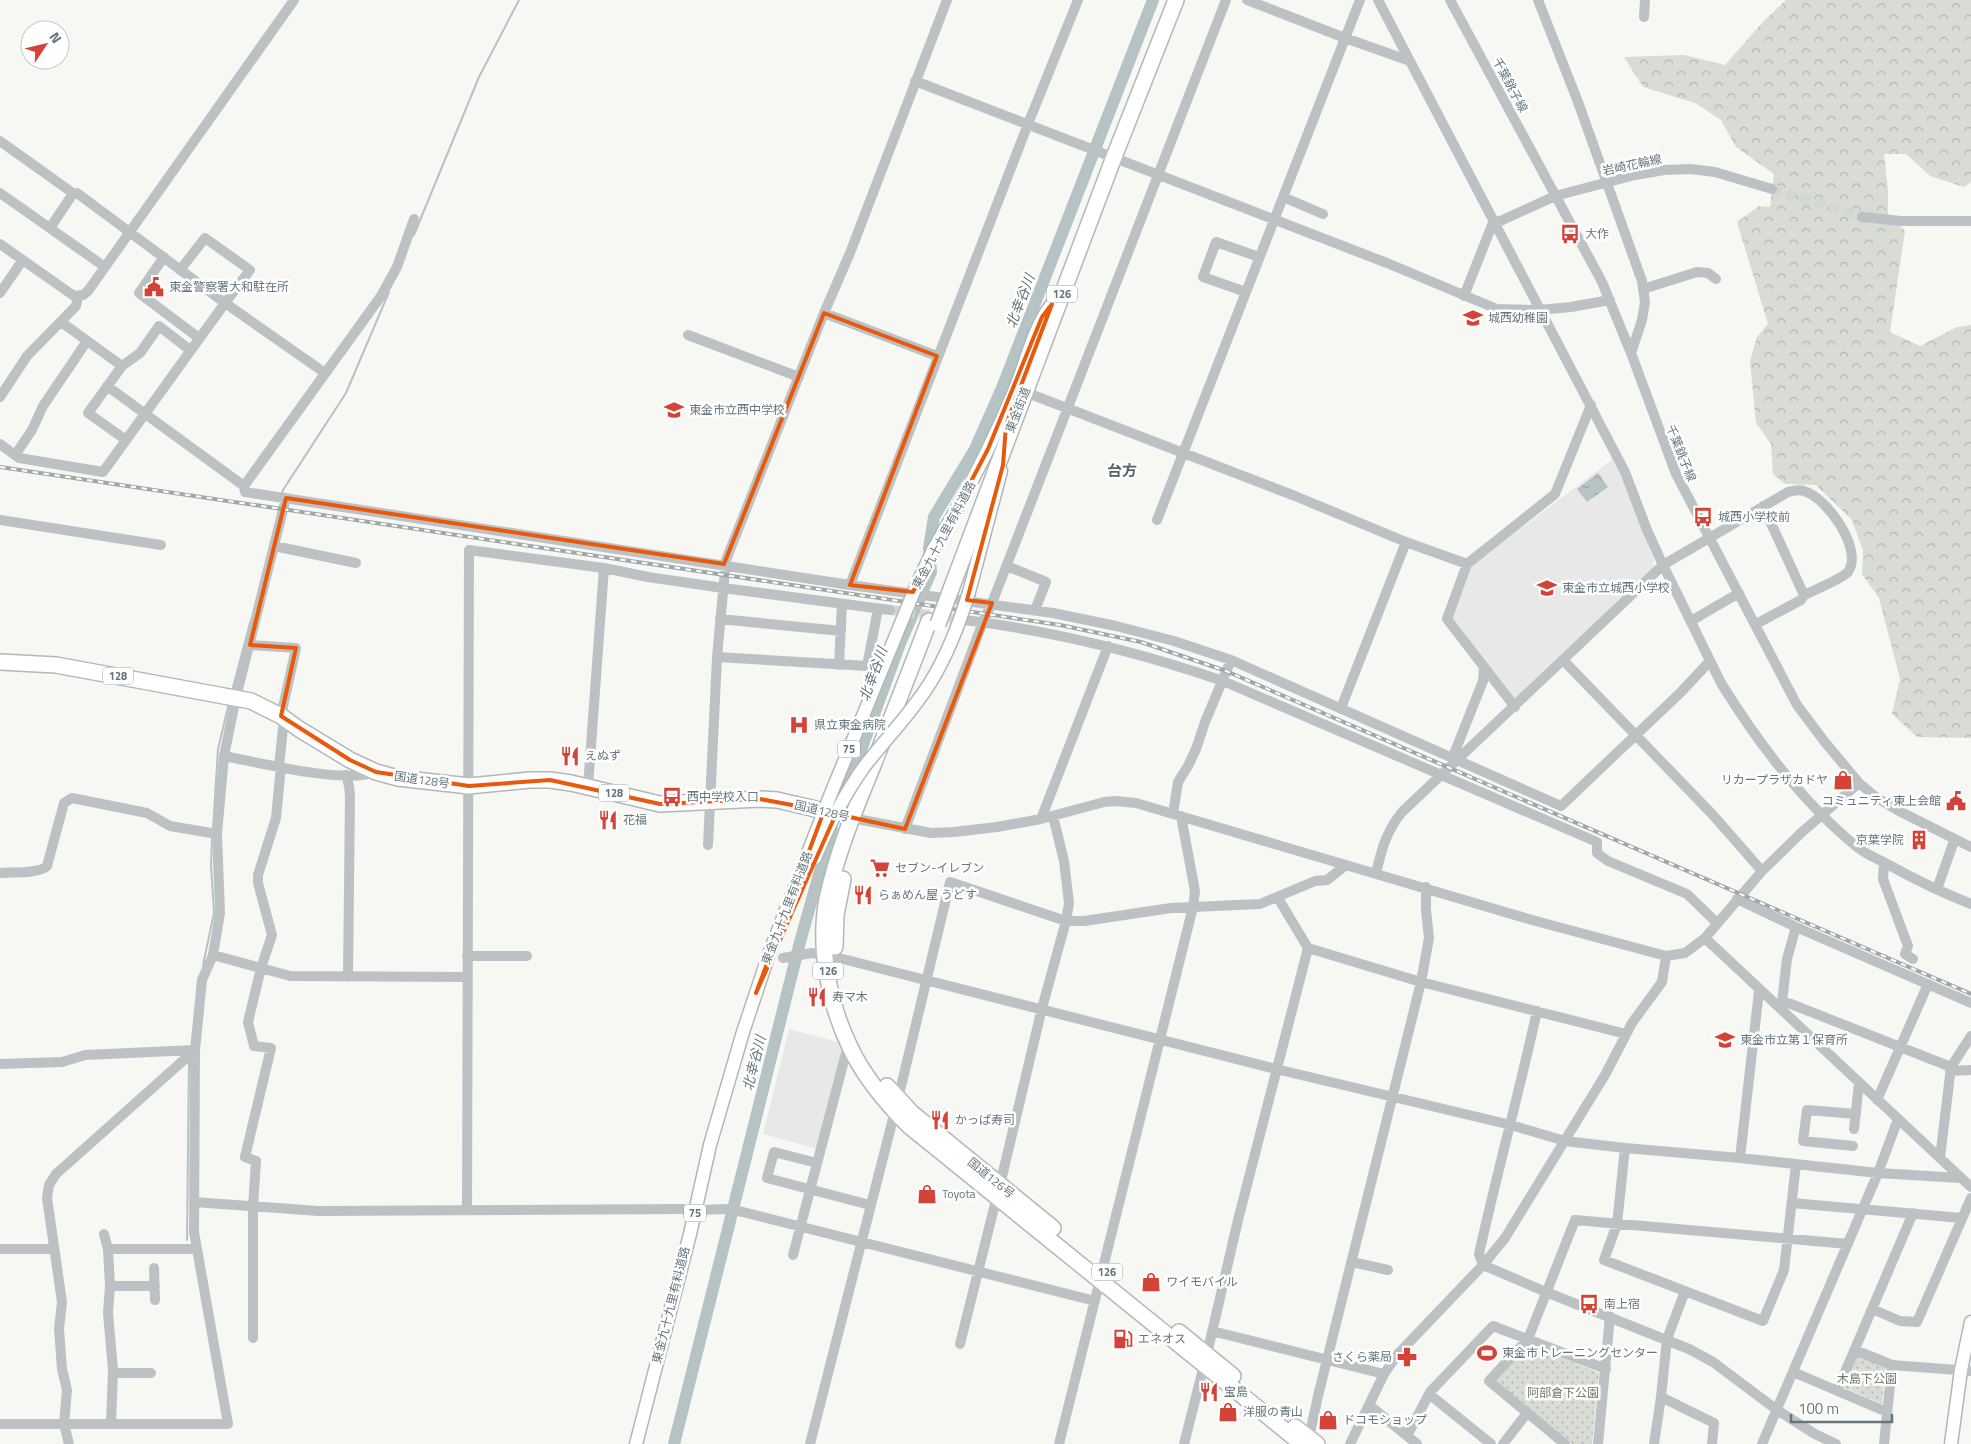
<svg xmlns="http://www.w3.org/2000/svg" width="1971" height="1444" font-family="'Titillium Web','Noto Sans JP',sans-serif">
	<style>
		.built { fill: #e8e8e8 }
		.forest { fill: url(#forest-crowns) }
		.park { fill: url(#park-dots) }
		.water { fill: url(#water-ripples) }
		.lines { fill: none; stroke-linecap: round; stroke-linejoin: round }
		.stream { stroke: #b5c3c5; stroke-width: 2 }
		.river { stroke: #b5c3c5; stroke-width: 12 }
		.minor-tunnel { stroke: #d2d7d6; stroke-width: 10; stroke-dasharray: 10 5; stroke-linecap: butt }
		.major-casing { stroke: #b0b6b9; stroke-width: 15 }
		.highway-casing { stroke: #b2b7b9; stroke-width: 18 }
		.minor { stroke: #bcc2c4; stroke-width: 10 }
		.major { stroke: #fff; stroke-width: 12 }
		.highway { stroke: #fff; stroke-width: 15 }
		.rail-casing { stroke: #9fa7aa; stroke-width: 4 }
		.rail { stroke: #fff; stroke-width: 2; stroke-dasharray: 5.5; stroke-linecap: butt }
		.major-bridge-casing { stroke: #b0b6b9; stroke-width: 15; stroke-linecap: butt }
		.highway-bridge-casing { stroke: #b2b7b9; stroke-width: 18; stroke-linecap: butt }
		.major-bridge { stroke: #fff; stroke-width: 12 }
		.highway-bridge { stroke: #fff; stroke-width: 15 }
		.marked { fill: none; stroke: #e8590c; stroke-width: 4; stroke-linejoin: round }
		.labels { text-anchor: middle; stroke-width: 5; stroke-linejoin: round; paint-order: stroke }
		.shield { fill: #fff; stroke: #939fa4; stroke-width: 1 }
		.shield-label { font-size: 11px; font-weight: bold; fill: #65767d }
		.street-label { font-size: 12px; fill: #65767d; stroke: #fff }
		.poi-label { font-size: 12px; fill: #65767d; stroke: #fff; text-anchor: start }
		.park-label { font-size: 12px; fill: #6e7a67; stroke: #fff }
		.water-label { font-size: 14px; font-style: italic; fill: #5f7578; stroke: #fff }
		.quarter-label { font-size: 15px; font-weight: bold; fill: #566368; stroke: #fff }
	</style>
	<defs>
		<pattern id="forest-crowns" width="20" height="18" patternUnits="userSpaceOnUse" patternTransform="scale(1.25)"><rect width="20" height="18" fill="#d8dcd4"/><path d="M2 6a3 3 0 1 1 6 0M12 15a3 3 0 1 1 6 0" fill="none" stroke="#b3b7b1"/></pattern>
		<pattern id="park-dots" width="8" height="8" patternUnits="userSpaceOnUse" patternTransform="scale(1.25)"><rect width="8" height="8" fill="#d8dcd4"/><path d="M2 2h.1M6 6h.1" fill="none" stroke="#b3b7b1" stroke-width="1.8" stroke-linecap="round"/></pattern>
		<pattern id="water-ripples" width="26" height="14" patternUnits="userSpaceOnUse" patternTransform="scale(1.25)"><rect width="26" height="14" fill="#b5c3c5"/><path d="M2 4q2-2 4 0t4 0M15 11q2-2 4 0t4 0" fill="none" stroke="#97a3a5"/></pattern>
	</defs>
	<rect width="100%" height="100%" fill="#f7f7f4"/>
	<path class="built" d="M1613 459 1625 483 1654 559 1653 568 1513 700 1451 617 1472 565Z
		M789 1029 842 1043 845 1048 818 1149 763 1134Z"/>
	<path class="forest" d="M1786 0H1971V182L1964 187 1930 176 1906 154H1884L1888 191V214L1905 231 1890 332 1920 346 1957 327 1971 325V738L1917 737 1892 714 1900 679 1879 598 1862 574 1863 551 1852 520 1816 485 1785 484 1773 474 1771 444 1756 423 1750 361 1757 337 1768 324 1737 222 1759 206 1770 207 1774 174 1736 147 1721 120 1695 103 1643 87 1624 57 1684 55 1725 65 1763 22Z"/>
	<path class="park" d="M1529 1344 1599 1373 1592 1444H1572L1495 1381Z
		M1857 1354 1886 1367 1882 1404 1843 1387Z"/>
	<path class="water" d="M1598 473 1608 487 1587 502 1577 489Z"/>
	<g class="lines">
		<path class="stream" d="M414 235 479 77 519 0
			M282 494 283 490 346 393 389 292
			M232 691 250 623
			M213 829 218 749 229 703
			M203 965 214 913 211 865 212 839
			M187 1240 189 1061"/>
		<path class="river" d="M847 788 901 641 931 572 929 548 934 517 975 449 1002 388 1153 0
			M674 1444 800 942 832 828"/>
		<path class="minor-tunnel" d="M1772 189 1862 217
			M890 610 965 620"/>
		<defs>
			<path id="major" d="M956 510C978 471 998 430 1015 389 1027 360 1033 328 1052 304
				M969 592 1001 471
				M636 1444 690 1234 710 1145 743 1032 756 993
				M1951 1444 1961 1370 1971 1322"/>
			<path id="highway" d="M951 589 1114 157 1176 0
				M929 621C911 669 892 716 874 763 856 807 837 852 827 899 818 947 829 1004 850 1047 864 1077 886 1103 909 1126L1302 1444
				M0 662 56 665 251 701 281 716 299 729 350 760 376 772 398 778 469 786 530 780H550L571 783 660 804 760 799 777 800 837 814
				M835 947 836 915 843 879
				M887 1086 912 1113 1053 1228
				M1179 1332 1233 1376
				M1295 1427 1317 1444"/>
		</defs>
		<use href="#major" class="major-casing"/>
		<use href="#highway" class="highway-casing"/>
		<path class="minor" d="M1247 0 1345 38 1410 61
			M1378 0 1625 472 1647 530 1663 565 1721 683C1757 741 1803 803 1856 846 1865 854 1878 859 1889 865 1916 880 1943 893 1971 904
			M1450 0 1602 282 1631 353 1676 474 1797 705 1824 741 1859 783 1877 798 1899 811 1971 847
			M1538 0 1578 102 1642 281 1645 302 1642 320 1631 353
			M1644 17 1645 0
			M915 81 1387 263 1497 309 1539 310 1571 307 1610 300
			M0 141 70 191 72 195 50 228
			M0 193 105 267
			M1283 197 1323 214
			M1862 217 1901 221H1971
			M1496 223 1555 196 1635 175 1664 170 1690 169 1715 172 1772 189
			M0 244 74 296 83 295 88 291 294 0
			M164 257 139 293 199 338
			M180 270 205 238 250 270 225 303 325 373
			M1643 289 1697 272 1708 273 1716 279
			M1246 292 1203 277 1216 242 1259 257
			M0 293 22 261
			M1464 296 1494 220
			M824 313 937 356
			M61 322 122 366
			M688 335 799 377
			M107 386 244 486 245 492 850 585 1053 613 1116 626 1174 641 1231 660 1561 806 1681 692 1710 661
			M1025 392 1295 496 1406 542 1467 564 1447 619 1515 707
			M0 397 27 356 76 306 78 297
			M126 440 88 413 122 366 140 353 159 326 190 350
			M0 444 19 458 103 472 225 303 77 193 72 195
			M15 455 32 430 43 406 87 341
			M244 486 381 296 397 267 414 219
			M0 520 161 545
			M1157 520 1360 0
			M274 546 356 563
			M1467 564 1555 494 1591 405
			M1007 566 1046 582 1035 610
			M850 585 1028 124 1078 0
			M720 619 841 631
			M965 620C1052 631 1139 652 1223 681L1597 842V853L1608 861 1687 894 1717 923
			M1691 621 1739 593
			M1756 624 1801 600 1804 595 1763 506
			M250 645 296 648 281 716
			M717 657 867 666 878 609
			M1563 660 1712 814 1762 871
			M839 665 842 604
			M1341 708 1406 542
			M224 756C262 763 342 784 376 772
			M1452 759 1483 681 1484 667
			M279 766 284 719
			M346 775 349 786 350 796 348 977
			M588 787 604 568
			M1173 814 1178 782 1188 766 1196 749 1205 722 1231 660
			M1041 819 1108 646
			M862 820 931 833 954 832 997 827 1041 819 1104 802 1115 801 1136 803 1532 920 1666 956 1685 953 1705 938 1762 871 1802 832 1859 783
			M905 829 983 622 992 603 1226 0
			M708 845 717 657 726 560 824 313 850 253 947 0
			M1884 863 1883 879 1908 946 1905 954 1913 959
			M0 873C12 872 39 874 47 866L64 803 72 798 147 813 170 826 217 834
			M1376 873C1382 848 1386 832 1402 812L1663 565 1788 492C1793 491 1799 489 1804 491 1826 497 1864 549 1848 572 1843 578 1813 591 1804 595
			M1937 889 1954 841
			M1278 898 1308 948 1421 982 1626 1034
			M1737 899 1796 927 1971 1003
			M1705 938 1971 1187
			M213 955 290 976 467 977
			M467 956H527
			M835 957 1276 1069 1511 1125 1565 1141 1625 1148 1740 1158 1878 1173 1961 1178
			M783 958 812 953 825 955
			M1782 1002 1791 1004 1951 1067
			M1779 1006 1782 1002 1787 959 1796 927
			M1537 1011C1519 1093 1497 1173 1479 1254L1483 1265 1546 1292 1689 1349 1713 1362 1777 1410 1815 1434 1836 1444
			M0 1064 62 1062 85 1055 195 1050
			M1950 1071 1971 1070
			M1877 1100 1928 984
			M1854 1129 1859 1083
			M1853 1146 1803 1141 1807 1110 1856 1114
			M1625 1148 1617 1224 1604 1260 1763 1321 1784 1270 1796 1164
			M1740 1158 1759 991
			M1940 1158 1951 1067 1971 1036
			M817 1163 774 1152 767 1178 870 1205
			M1000 1185 1042 1008 1066 921 1069 903 1064 861 1053 816
			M194 1202 318 1211 683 1209
			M1792 1203 1962 1218
			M467 1210 469 550 604 568 648 577 723 588 890 610
			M702 1210 724 1209 743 1212 1095 1301
			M104 1234 108 1249 110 1286 108 1313 113 1370 111 1424
			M0 1249H53
			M108 1249H196
			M793 1255 846 1053 850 1049
			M1352 1262 1388 1270
			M154 1268 155 1300
			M110 1286H155
			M1872 1309 1900 1321 1917 1322 1971 1198
			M1212 1331 1384 1374
			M253 1338V1207L256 1161 245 1157 271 1048 254 1046 248 1022 261 968 272 935 258 883V875L276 818 281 766
			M960 1344 997 1196
			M1855 1350 1892 1365 1971 1371
			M1207 1354 1238 1220 1308 948
			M1793 1372 1887 1412
			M113 1373H151
			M1837 1391 1913 1213
			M1429 1394 1491 1444
			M1661 1397 1714 1423 1712 1444
			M1369 1405 1417 1444
			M0 1424H228L194 1232 195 1050 202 980 213 955 220 913 217 834 224 756 236 697 286 498
			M1407 1436 1430 1392 1493 1326 1606 1369
			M1309 1438 1318 1396 1421 982 1429 938 1426 910V887
			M69 1444 64 1424 67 1390 62 1369 59 1329 62 1302 47 1198 49 1185 56 1174 195 1050
			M810 1444 898 1099 950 882 1066 921H1084L1171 908 1260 904 1315 881 1327 880 1346 865
			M1059 1444 1193 907 1195 891 1181 816
			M1184 1444 1204 1365
			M1350 1444 1384 1374 1398 1354 1483 1265 1505 1238 1605 1075 1632 1023 1662 982 1666 956
			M1503 1444 1527 1413
			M1565 1444 1489 1381 1528 1339 1575 1220 1848 1244
			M1598 1444 1610 1316
			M1654 1444 1661 1397 1667 1339 1685 1291
			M1762 1444 1878 1173 1898 1119
			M1884 1444 1892 1365"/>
		<use href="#major" class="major"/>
		<use href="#highway" class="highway"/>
		<defs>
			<path id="rail" d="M0 467 1060 625 1141 642 1226 671 1971 994"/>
		</defs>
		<use href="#rail" class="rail-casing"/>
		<use href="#rail" class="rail"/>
		<defs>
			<path id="major-bridge" d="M815 858C828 827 844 795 864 767 885 739 911 714 930 683 948 654 959 625 969 592
				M756 993 769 954 830 796 915 589 933 550 956 510"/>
			<path id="highway-bridge" d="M938 624 951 589"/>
		</defs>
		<use href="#major-bridge" class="major-bridge-casing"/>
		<use href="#highway-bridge" class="highway-bridge-casing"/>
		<use href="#major-bridge" class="major-bridge"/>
		<use href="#highway-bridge" class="highway-bridge"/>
	</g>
	<path class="marked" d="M1052 304 1006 425 1003 465 967 600 992 603 905 829 836 814 756 993 824 811 760 799 660 804 550 780 469 786 376 772 350 760 281 716 296 648 250 645 286 498 724 564 824 313 937 356 850 585 913 592 988 449 1042 317Z"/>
	<defs>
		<symbol id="bus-bare" viewBox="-9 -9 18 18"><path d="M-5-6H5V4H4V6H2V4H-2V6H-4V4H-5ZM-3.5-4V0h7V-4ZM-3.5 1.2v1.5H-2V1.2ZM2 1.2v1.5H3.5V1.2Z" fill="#d44338" stroke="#fff" stroke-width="2.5" paint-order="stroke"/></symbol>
		<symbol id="civic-bare" viewBox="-9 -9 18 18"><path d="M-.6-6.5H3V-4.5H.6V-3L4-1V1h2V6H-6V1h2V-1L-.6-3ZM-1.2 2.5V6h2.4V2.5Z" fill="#d44338" stroke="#fff" stroke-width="2.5" paint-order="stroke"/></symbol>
		<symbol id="school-bare" viewBox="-9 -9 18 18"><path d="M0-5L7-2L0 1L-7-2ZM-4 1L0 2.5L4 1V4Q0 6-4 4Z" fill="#d44338" stroke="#fff" stroke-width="2.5" paint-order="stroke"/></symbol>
		<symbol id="hospital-bare" viewBox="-9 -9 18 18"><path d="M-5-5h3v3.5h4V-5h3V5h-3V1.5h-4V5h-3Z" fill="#d44338" stroke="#fff" stroke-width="2.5" paint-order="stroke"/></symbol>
		<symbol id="restaurant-bare" viewBox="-9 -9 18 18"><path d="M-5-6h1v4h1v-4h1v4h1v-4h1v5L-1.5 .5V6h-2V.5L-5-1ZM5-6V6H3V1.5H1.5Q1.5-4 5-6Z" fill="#d44338" stroke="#fff" stroke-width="2.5" paint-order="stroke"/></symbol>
		<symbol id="shop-bare" viewBox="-9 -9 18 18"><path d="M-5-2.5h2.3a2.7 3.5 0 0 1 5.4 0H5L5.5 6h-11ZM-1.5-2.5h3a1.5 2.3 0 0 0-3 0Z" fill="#d44338" stroke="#fff" stroke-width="2.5" paint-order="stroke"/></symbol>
		<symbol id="building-bare" viewBox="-9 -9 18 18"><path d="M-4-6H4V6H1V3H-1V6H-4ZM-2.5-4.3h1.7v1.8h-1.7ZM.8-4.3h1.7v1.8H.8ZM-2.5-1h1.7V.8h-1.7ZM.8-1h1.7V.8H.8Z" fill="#d44338" stroke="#fff" stroke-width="2.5" paint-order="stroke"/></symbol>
		<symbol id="supermarket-bare" viewBox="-9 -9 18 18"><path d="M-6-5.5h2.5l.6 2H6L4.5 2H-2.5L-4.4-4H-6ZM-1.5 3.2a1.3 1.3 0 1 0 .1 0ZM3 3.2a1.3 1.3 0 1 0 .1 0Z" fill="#d44338" stroke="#fff" stroke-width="2.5" paint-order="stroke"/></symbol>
		<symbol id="fuel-bare" viewBox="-9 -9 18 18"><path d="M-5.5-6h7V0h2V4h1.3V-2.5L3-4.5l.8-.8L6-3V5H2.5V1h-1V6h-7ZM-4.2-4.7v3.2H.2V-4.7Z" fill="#d44338" stroke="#fff" stroke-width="2.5" paint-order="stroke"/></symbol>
		<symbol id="stadium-bare" viewBox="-9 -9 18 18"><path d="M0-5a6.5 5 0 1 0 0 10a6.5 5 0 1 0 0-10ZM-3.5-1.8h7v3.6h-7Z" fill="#d44338" stroke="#fff" stroke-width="2.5" paint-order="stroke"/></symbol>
		<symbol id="pharmacy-bare" viewBox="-9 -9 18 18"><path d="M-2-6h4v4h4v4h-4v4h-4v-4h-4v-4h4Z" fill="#d44338" stroke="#fff" stroke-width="2.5" paint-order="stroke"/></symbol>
	</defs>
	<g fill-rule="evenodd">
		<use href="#bus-bare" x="1556" y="220" width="28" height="28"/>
		<use href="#civic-bare" x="140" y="273" width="28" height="28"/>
		<use href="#school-bare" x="1459" y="304" width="28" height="28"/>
		<use href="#school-bare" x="660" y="396" width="28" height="28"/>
		<use href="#bus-bare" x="1689" y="503" width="28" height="28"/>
		<use href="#school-bare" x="1533" y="574" width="28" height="28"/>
		<use href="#hospital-bare" x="785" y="711" width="28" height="28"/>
		<use href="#restaurant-bare" x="556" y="742" width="28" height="28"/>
		<use href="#shop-bare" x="1829" y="766" width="28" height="28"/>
		<use href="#bus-bare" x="658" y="783" width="28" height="28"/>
		<use href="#civic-bare" x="1942" y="787" width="28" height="28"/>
		<use href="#restaurant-bare" x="594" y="806" width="28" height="28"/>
		<use href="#building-bare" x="1905" y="826" width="28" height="28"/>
		<use href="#supermarket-bare" x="866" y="854" width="28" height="28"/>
		<use href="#restaurant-bare" x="849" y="881" width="28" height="28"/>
		<use href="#restaurant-bare" x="803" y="983" width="28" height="28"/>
		<use href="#school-bare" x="1711" y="1026" width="28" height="28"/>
		<use href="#restaurant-bare" x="926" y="1106" width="28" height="28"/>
		<use href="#shop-bare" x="913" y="1180" width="28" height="28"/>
		<use href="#shop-bare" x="1137" y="1268" width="28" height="28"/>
		<use href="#bus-bare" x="1575" y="1290" width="28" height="28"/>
		<use href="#fuel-bare" x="1109" y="1325" width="28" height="28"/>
		<use href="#stadium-bare" x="1473" y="1339" width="28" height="28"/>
		<use href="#pharmacy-bare" x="1393" y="1343" width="28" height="28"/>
		<use href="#restaurant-bare" x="1195" y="1378" width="28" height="28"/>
		<use href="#shop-bare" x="1214" y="1398" width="28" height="28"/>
		<use href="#shop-bare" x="1314" y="1406" width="28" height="28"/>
	</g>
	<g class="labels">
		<g class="shield">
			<rect x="1047" y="285.5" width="30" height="17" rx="4"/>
			<rect x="103" y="667.5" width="30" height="17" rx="4"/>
			<rect x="838" y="740.5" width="22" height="17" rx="4"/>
			<rect x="599" y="784.5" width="30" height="17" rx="4"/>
			<rect x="813" y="962.5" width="30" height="17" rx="4"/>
			<rect x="684" y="1204.5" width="22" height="17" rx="4"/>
			<rect x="1092" y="1263.5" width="30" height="17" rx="4"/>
		</g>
		<g class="shield-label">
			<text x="1062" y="298">126</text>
			<text x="118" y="680">128</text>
			<text x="849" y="753">75</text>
			<text x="614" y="797">128</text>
			<text x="828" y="975">126</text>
			<text x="695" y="1217">75</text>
			<text x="1107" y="1276">126</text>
		</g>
		<g class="street-label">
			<text transform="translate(1510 85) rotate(62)" y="4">千葉銚子線</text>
			<text transform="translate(1632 165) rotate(-12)" y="4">岩崎花輪線</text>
			<text transform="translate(1018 410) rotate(-69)" y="4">東金街道</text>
			<text transform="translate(1681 453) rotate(68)" y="4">千葉銚子線</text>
			<text transform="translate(944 535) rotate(-62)" y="4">東金九十九里有料道路</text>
			<text transform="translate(422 780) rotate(8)" y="4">国道128号</text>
			<text transform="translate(822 811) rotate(13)" y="4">国道128号</text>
			<text transform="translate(787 908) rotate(-69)" y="4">東金九十九里有料道路</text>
			<text transform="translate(991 1178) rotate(39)" y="4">国道126号</text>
			<text transform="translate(671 1305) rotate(-76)" y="4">東金九十九里有料道路</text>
		</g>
		<g class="poi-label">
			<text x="1585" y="238">大作</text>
			<text x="169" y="291">東金警察署大和駐在所</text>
			<text x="1488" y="322">城西幼稚園</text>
			<text x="689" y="414">東金市立西中学校</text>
			<text x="1718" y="521">城西小学校前</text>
			<text x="1562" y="592">東金市立城西小学校</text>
			<text x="814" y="729">県立東金病院</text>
			<text x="585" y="760">えぬず</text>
			<text x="1828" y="784" text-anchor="end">リカープラザカドヤ</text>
			<text x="687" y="801">西中学校入口</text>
			<text x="1941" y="805" text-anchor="end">コミュニティ東上会館</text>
			<text x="623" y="824">花福</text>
			<text x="1904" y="844" text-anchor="end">京葉学院</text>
			<text x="895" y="872">セブン-イレブン</text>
			<text x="878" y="899">らぁめん屋 うどす</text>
			<text x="832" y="1001">寿マ木</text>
			<text x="1740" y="1044">東金市立第１保育所</text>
			<text x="955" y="1124">かっぱ寿司</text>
			<text x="942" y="1198">Toyota</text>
			<text x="1166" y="1286">ワイモバイル</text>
			<text x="1604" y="1308">南上宿</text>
			<text x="1138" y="1343">エネオス</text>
			<text x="1502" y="1357">東金市トレーニングセンター</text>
			<text x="1392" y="1361" text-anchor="end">さくら薬局</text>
			<text x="1224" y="1396">宝島</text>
			<text x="1243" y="1416">洋服の青山</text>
			<text x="1343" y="1424">ドコモショップ</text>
		</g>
		<g class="park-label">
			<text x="1867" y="1383">木島下公園</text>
			<text x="1563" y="1397">阿部倉下公園</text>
		</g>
		<g class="water-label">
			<text transform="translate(1020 301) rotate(-69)" y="5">北幸谷川</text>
			<text transform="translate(873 674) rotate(-70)" y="5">北幸谷川</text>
			<text transform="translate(754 1063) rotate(-76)" y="5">北幸谷川</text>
		</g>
		<g class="quarter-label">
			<text x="1122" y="476">台方</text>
		</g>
	</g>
	<g transform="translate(45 45) rotate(55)"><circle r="24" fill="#ffffff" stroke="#c1c8cb"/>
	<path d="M0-4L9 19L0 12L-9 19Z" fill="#d44338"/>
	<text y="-8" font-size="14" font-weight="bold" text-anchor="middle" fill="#65767d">N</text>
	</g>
	<path d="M1791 1414v8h101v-8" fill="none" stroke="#65767d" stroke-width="2.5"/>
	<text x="1798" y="1414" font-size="15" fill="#65767d" stroke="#ffffff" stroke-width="4" paint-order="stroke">100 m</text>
</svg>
